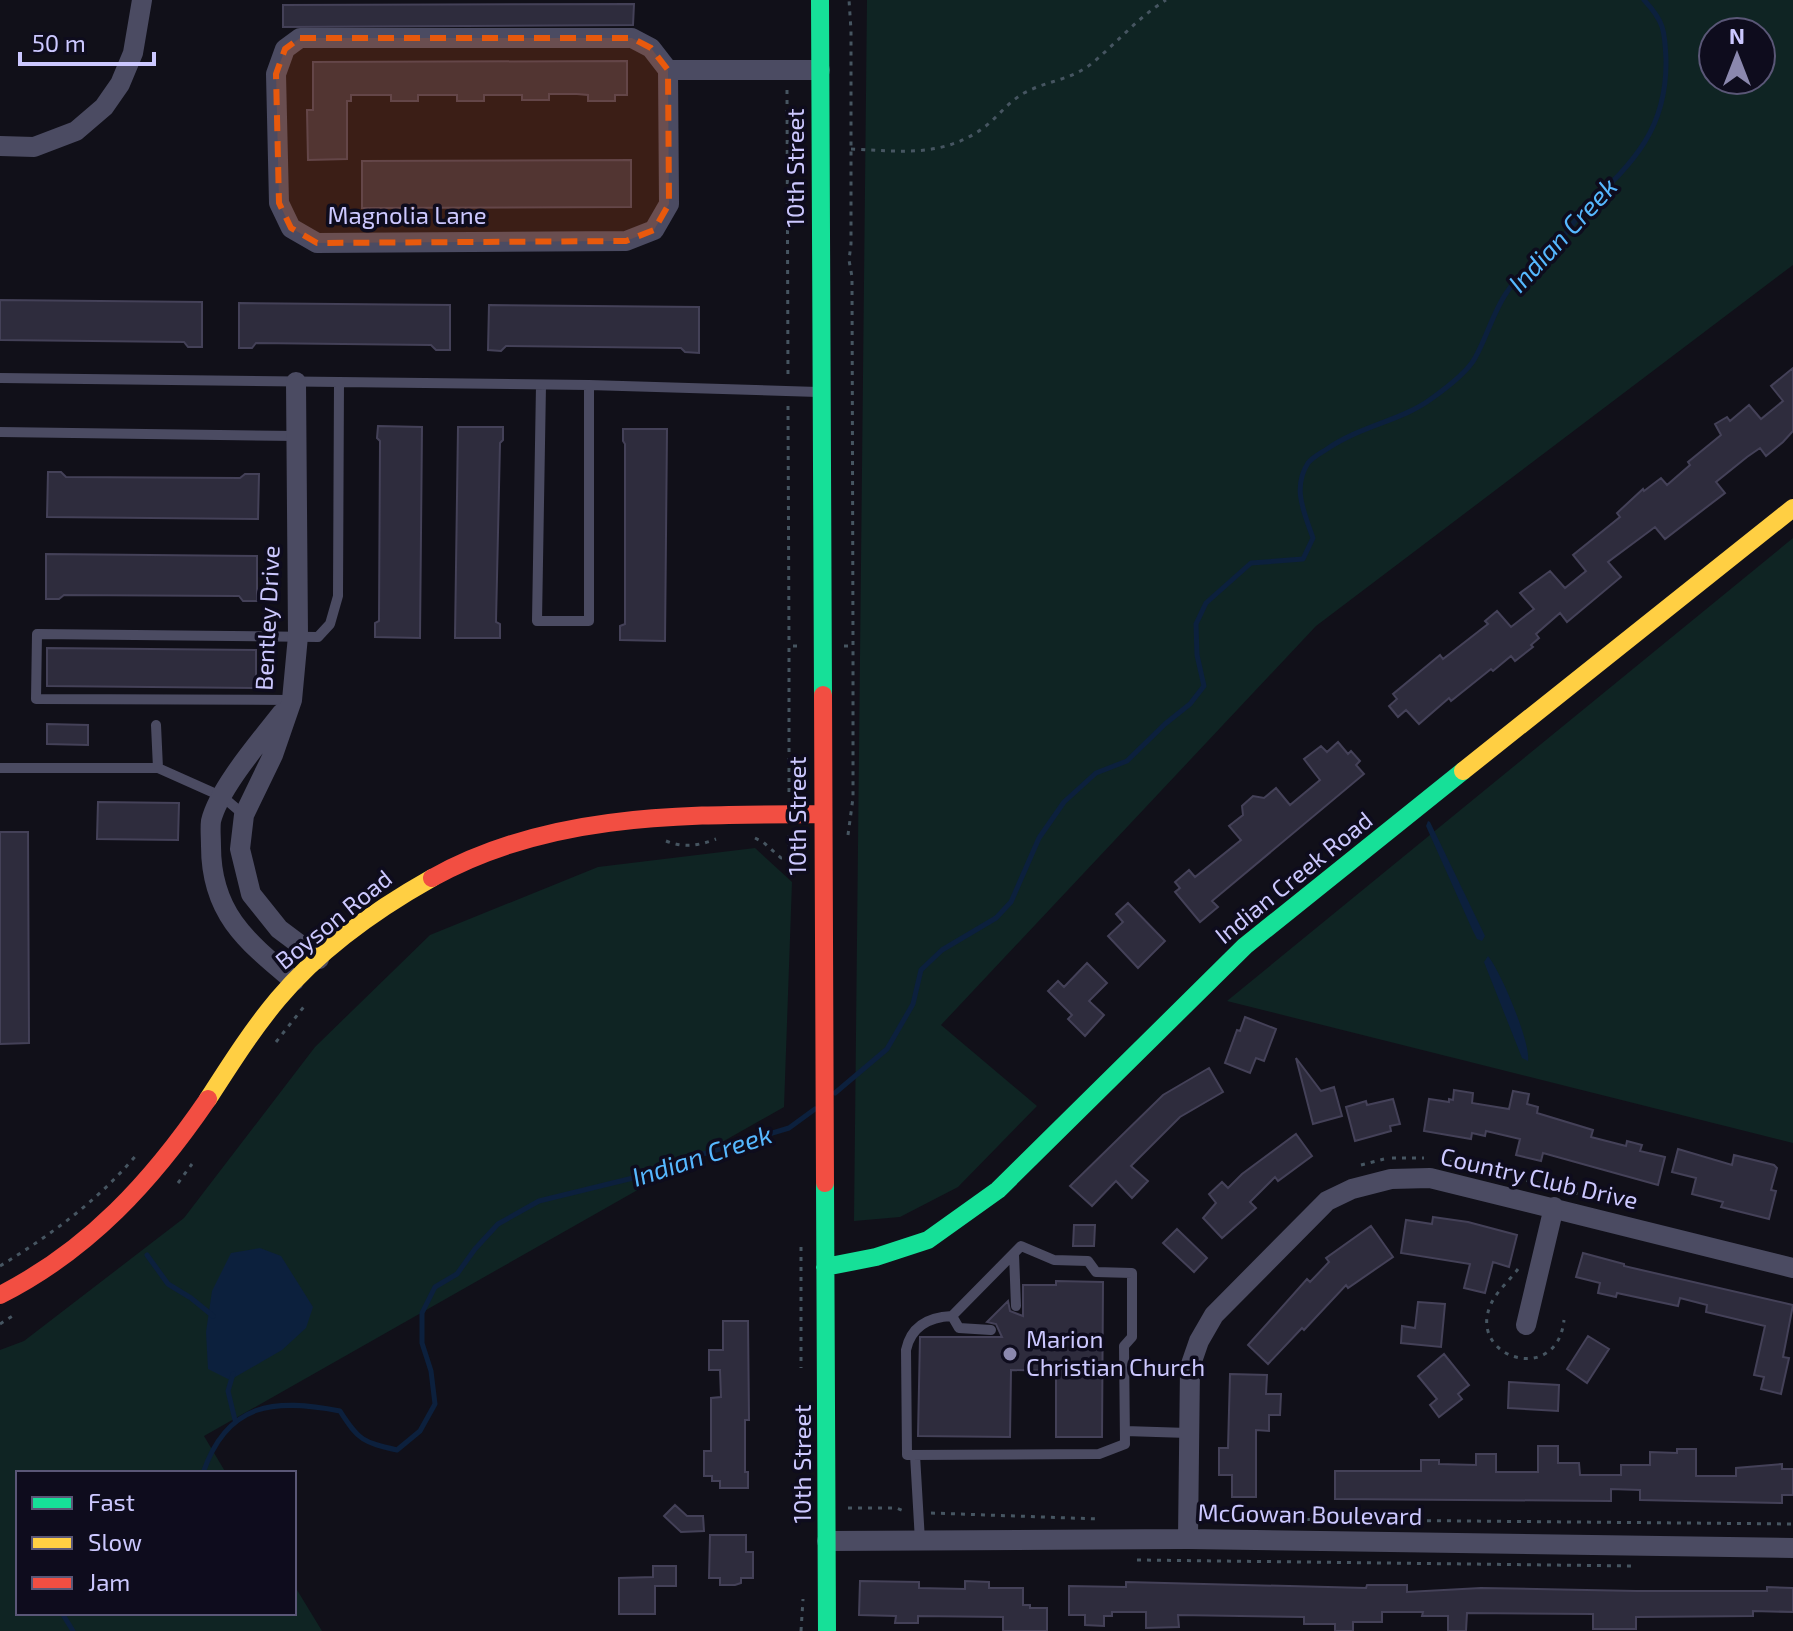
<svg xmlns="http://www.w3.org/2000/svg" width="1793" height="1631" font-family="'Exo 2',sans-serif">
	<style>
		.green { fill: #0f2423; fill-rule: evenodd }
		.water { fill: #0c203d }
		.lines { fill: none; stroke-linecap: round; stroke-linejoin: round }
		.stream { stroke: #0c203d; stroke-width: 5 }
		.building { fill: #2e2c3d; stroke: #444158; stroke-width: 2 }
		.path { stroke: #465561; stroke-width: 3; stroke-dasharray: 4 6; stroke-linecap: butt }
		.lane { stroke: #4b4b62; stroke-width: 10 }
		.street { stroke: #4b4b62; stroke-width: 20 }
		.fast { stroke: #16e098; stroke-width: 18 }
		.slow { stroke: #ffcf43; stroke-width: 18 }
		.jam { stroke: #f24e42; stroke-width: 18 }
		.marked { fill: #e8590c; fill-opacity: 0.2; stroke: #e8590c; stroke-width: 6; stroke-dasharray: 16 10; stroke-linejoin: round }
		.poi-dot { fill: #8b88ae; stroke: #0e0c1d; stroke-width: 3 }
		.labels { text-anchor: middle; stroke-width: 7; stroke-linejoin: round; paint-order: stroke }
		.street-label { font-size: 24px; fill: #ccc8ff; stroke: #0e0c1d }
		.poi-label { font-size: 24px; fill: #ccc8ff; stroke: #0e0c1d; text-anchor: start }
		.water-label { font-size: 26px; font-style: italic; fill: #56b8ff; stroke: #0e0c1d }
	</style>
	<rect width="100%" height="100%" fill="#111019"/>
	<path class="green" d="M867 0H1793V265L1316 626 941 1025 1037 1106 958 1187 900 1217 854 1221ZM1761 32V80H1713V32Z
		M1793 538V1143L1227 1001Z
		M755 848 792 882 784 1107 204 1436 226 1473H18V1613H294V1585L322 1631H0V1350L24 1341 184 1218 315 1047 430 935 598 867Z"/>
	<path class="water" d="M1428 821 1430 822 1485 936 1482 941 1477 939 1472 929 1426 826Z
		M1488 956C1501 972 1531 1043 1528 1061L1522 1058 1484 962Z
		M260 1248 281 1256 313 1307 306 1328 282 1350 230 1380 208 1369 206 1332 212 1291 231 1253Z"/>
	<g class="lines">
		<path class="stream" d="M835 1093 887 1049 913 1004 921 970 942 950 996 918 1011 902 1039 838 1064 802 1096 773 1127 761 1165 724 1190 704 1204 686 1197 655 1196 624 1206 603 1251 563 1303 559 1313 538C1304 512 1292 488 1308 463 1313 457 1321 453 1327 449 1360 426 1401 421 1431 399 1445 389 1467 373 1475 358 1487 337 1493 312 1507 292 1520 272 1543 259 1559 242 1568 232 1575 219 1585 209 1632 163 1667 131 1666 60 1665 31 1664 21 1644 0
			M147 1255 168 1284 191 1298 213 1316
			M233 1374 228 1391 235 1420
			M203 1473C227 1402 275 1398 340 1411 359 1441 363 1442 397 1450L420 1431 435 1404 431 1371 422 1343V1313L435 1287 457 1274 475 1249 498 1224 539 1201 633 1178 683 1160 789 1128 815 1109
			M62 1613 73 1631"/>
	</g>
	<path class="building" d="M634 4 633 25 283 27V5Z
		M627 61V95H615V101H588V95L577 94H549V100H522V95H484V101H457V95H418V101H391V95H351V101H347V159L308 160 307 110H313V62Z
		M631 160V207L362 208V161Z
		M0 300 202 302V347H188L184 342 0 340Z
		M239 303 450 305V350H436L431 345 256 343 252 348H239Z
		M489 305 699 307V353L685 352 681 348 506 346 501 351 488 350Z
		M1793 368V431L1783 442 1766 456 1760 448 1747 457 1716 482 1725 493 1665 539 1655 527 1608 562 1621 577 1567 622 1560 613 1536 634 1539 638 1531 645 1533 647 1515 661 1511 656 1493 671 1491 669 1451 701 1449 698 1419 724 1406 710 1398 717 1389 706 1397 699 1393 694 1440 655 1443 659 1488 624 1485 621 1497 611 1511 627 1534 609 1520 593 1550 571 1565 588 1586 571 1573 555 1620 517 1617 513 1643 489 1644 491 1661 478 1667 485 1690 465 1688 462 1721 435 1715 424 1727 417 1730 421 1749 405 1761 419 1783 401 1771 386Z
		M378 426 422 427 420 638 375 637V623L379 621 380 441 377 438Z
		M458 427H503V440L500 443 496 622 500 624V638H455Z
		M623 429H667L665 641 620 640V626L625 624V444L623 441Z
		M48 472H61L66 477 240 478 245 474H259L258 519 47 517Z
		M46 554 257 556V601H243L239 596 64 595 59 599H46Z
		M47 648 256 650V688L47 686Z
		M47 724 88 725V745L47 744Z
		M1338 742 1348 754 1351 751 1360 761 1356 765 1364 774 1212 901 1218 907 1200 922 1175 892 1180 888 1175 882 1189 870 1195 877 1241 840 1229 826 1243 815 1242 806 1253 796 1264 798 1276 788 1290 805 1320 780 1304 759 1321 746 1327 752Z
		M98 802 179 803 178 840 97 839Z
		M0 832H28L29 1043 0 1044Z
		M1128 903 1165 941 1138 968 1108 936 1123 922 1116 914Z
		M1087 963 1107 983 1089 1001 1104 1015 1085 1036 1068 1019 1072 1015 1048 991 1058 981 1064 987Z
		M1245 1017 1276 1029 1264 1061 1256 1058 1250 1073 1225 1063 1237 1030 1240 1031Z
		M1296 1058 1321 1091 1334 1087 1342 1116 1313 1124Z
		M1209 1068 1223 1092 1180 1117 1131 1166 1148 1181 1132 1198 1116 1181 1092 1206 1070 1186 1163 1095Z
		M1454 1090 1473 1093 1472 1103 1509 1109 1513 1091 1529 1094 1527 1104 1538 1107 1537 1113 1593 1130 1591 1137 1626 1146 1627 1141 1642 1145 1640 1151 1665 1157 1658 1185 1543 1153 1541 1161 1516 1155 1520 1139 1486 1131 1485 1136 1472 1133 1471 1139 1424 1131 1429 1099 1449 1102V1099L1453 1100Z
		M1393 1099 1400 1124 1390 1126 1391 1131 1355 1141 1346 1107 1366 1101 1367 1105Z
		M1296 1134 1312 1156 1278 1181 1275 1177 1250 1202 1256 1208 1222 1238 1203 1218 1216 1203 1209 1194 1222 1182 1228 1188 1242 1174Z
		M1678 1149 1732 1165 1734 1155 1774 1165 1777 1168 1771 1190 1776 1191 1769 1219 1721 1207 1723 1202 1692 1194 1696 1178 1672 1172Z
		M1433 1217 1468 1222 1517 1235 1509 1267 1493 1262 1485 1293 1464 1288 1470 1264 1401 1253 1406 1220 1432 1224Z
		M1074 1225H1095L1094 1246H1073Z
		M1371 1226 1393 1257 1348 1288 1346 1285 1304 1330 1302 1328 1268 1364 1248 1345 1307 1279 1310 1282 1329 1262 1326 1258Z
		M1177 1229 1207 1258 1194 1272 1163 1243Z
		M1583 1253 1624 1264V1266L1793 1305 1783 1357 1789 1358 1781 1394 1761 1389 1764 1377 1754 1375 1765 1326 1706 1312 1707 1305 1680 1298 1678 1306 1617 1293 1616 1297 1598 1293 1600 1283 1576 1277Z
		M1056 1281 1103 1282 1102 1437H1056V1371L1011 1370 1010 1437 918 1436 920 1337H1002L996 1324 987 1322 1008 1301 1010 1311 1023 1316V1285H1056Z
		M1418 1302 1445 1304 1441 1347 1401 1343 1402 1326 1415 1328Z
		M723 1321H748L749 1420H745V1472H748V1488H720V1481H712V1476H704V1451H711V1398L721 1397 720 1370H709V1350H723Z
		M1588 1336 1609 1349 1587 1383 1567 1369Z
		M1444 1354 1469 1385 1458 1394 1462 1399 1439 1417 1430 1405 1437 1399 1418 1376Z
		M1230 1374 1267 1375 1266 1394H1281L1280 1415H1269V1431L1256 1430V1497H1232V1475H1219V1448H1228Z
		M1509 1382 1559 1385 1558 1411 1508 1408Z
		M1538 1446H1558V1463H1579L1580 1475H1621V1465H1650V1452L1677 1453V1449H1696V1476H1736V1468L1782 1464V1469H1793V1495H1782V1503L1640 1500V1490L1611 1489V1501L1335 1499V1471H1421V1460H1439V1464L1476 1465V1454H1496V1472H1538Z
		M675 1505 687 1516H703L704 1531 681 1532 664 1516Z
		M710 1535H746V1552H753V1578H741V1583L735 1585H720V1578H709Z
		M653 1566H676V1586H655V1614H619V1578L653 1577Z
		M860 1581 919 1582V1588L965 1589V1581L989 1582V1588H1023V1605H1030V1608H1047V1631H1003V1617L918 1616V1623H895L896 1616 859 1615Z
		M1126 1582 1366 1588 1367 1585H1407V1592L1481 1588 1636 1591H1767V1587L1793 1588V1612L1753 1611V1616L1636 1617V1629H1593V1614L1467 1613 1466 1631H1448V1616H1422L1423 1612H1382V1622H1353V1631H1335V1624H1304V1617L1178 1615 1179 1627 1146 1628V1612H1112V1616H1104V1626L1085 1625V1615H1069V1586L1126 1587Z"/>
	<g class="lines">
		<path class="path" d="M787 90 788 378
			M851 149C899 151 940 158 982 129 997 118 1008 102 1024 93 1046 81 1071 80 1091 64 1117 43 1137 18 1166 0
			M788 406 789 646
			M844 646H853L852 277 849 260 851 244V30L849 0
			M789 792V646H800
			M848 835 853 798V647
			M755 838 763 842 781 858H789V835
			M666 841C684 848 698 846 716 839
			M790 859 799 876
			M276 1042 306 1004
			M1392 1158H1424
			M1440 1159 1506 1176
			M1361 1165 1384 1159
			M1517 1178 1553 1187
			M178 1183 192 1164
			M1564 1190 1591 1197
			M801 1247V1368
			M0 1266C52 1234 99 1200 138 1153
			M1518 1269C1510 1280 1496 1292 1491 1304 1466 1357 1557 1387 1564 1320
			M0 1324 14 1315
			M848 1508H896L904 1511
			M931 1513 1099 1519
			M1247 1519 1793 1524
			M1137 1560 1633 1566
			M801 1631 803 1599"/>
		<path class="lane" d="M0 378 589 385 818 392
			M541 385 537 621H589V385
			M0 432 297 436
			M292 700 36 699 37 634 318 637 330 624 338 596 339 382
			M156 725 158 768
			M0 768H158L223 797 244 815
			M1021 1246 1054 1260 1088 1261 1096 1272 1132 1273V1337L1124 1346 1125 1444 1099 1454 907 1455 906 1350C911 1326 929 1317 952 1316Z
			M1014 1254 1016 1306
			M952 1316 959 1328 991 1330
			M1125 1431 1188 1433
			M915 1455 920 1541"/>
		<path class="street" d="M668 70 669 204 654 230 626 241 317 243 291 228 279 203 276 74 285 49 300 38H632L651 48 668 70H820
			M0 146 34 147 76 131 104 107 120 84 133 53 142 0
			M296 382 298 636 292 700 273 755 244 815 240 849 251 894 279 929 319 959
			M282 713C261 740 219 788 211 821 210 828 211 838 211 846 211 913 246 941 294 981
			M1526 1325 1554 1207
			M1188 1539 1190 1367 1199 1341 1214 1315 1327 1201 1352 1189 1391 1179 1430 1178 1793 1268
			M827 1541 1188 1539 1793 1548"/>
		<path class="fast" d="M820 0 823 695
			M825 1183 827 1631
			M825 1267 876 1257 928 1240 998 1190 1245 946 1463 771"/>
		<path class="slow" d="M1463 771 1793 508
			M208 1099C230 1065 252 1030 278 999 321 948 375 910 432 878"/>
		<path class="jam" d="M823 695 825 1183
			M432 878C552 811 689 815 822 814
			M0 1295C89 1250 152 1181 208 1099"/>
	</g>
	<path class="marked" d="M300 38H632L651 48 668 70 669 204 654 230 626 241 317 243 291 228 279 203 276 74 285 49Z"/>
	<circle class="poi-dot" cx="1010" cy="1354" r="8"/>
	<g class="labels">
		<g class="street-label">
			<text transform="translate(796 168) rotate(-90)" y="8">10th Street</text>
			<text x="407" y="224">Magnolia Lane</text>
			<text transform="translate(268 618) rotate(-87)" y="8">Bentley Drive</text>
			<text transform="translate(798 816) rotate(-90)" y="8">10th Street</text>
			<text transform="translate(1294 878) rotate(-39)" y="8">Indian Creek Road</text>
			<text transform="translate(334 920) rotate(-39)" y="8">Boyson Road</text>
			<text transform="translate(1539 1179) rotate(13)" y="8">Country Club Drive</text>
			<text transform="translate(803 1464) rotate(-90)" y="8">10th Street</text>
			<text transform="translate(1310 1515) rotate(1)" y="8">McGowan Boulevard</text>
		</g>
		<g class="poi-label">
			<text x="1026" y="1348">Marion<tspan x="1026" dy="28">Christian Church</tspan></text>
		</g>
		<g class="water-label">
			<text transform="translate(1563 235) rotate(-47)" y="9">Indian Creek</text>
			<text transform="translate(702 1156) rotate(-18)" y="9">Indian Creek</text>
		</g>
	</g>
	<rect x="16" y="1471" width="280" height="144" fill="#0e0c1d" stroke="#5a5777" stroke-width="2"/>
	<rect x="32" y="1497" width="40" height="12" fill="#16e098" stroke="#5a5777" stroke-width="2"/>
	<text x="88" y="1511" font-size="24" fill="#ccc8ff">Fast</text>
	<rect x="32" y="1537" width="40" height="12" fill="#ffcf43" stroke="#5a5777" stroke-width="2"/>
	<text x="88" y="1551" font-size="24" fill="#ccc8ff">Slow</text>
	<rect x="32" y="1577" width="40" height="12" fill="#f24e42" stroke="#5a5777" stroke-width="2"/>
	<text x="88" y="1591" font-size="24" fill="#ccc8ff">Jam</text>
	<g transform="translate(1737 56)"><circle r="38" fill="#0e0c1d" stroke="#5a5777" stroke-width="2"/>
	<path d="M0-6L14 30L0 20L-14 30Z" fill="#8b88ae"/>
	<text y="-12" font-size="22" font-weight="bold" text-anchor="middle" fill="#ccc8ff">N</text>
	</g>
	<path d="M20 52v12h134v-12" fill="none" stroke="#ccc8ff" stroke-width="4"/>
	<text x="32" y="52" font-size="24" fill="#ccc8ff" stroke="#0e0c1d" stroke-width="6" paint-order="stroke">50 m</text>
</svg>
